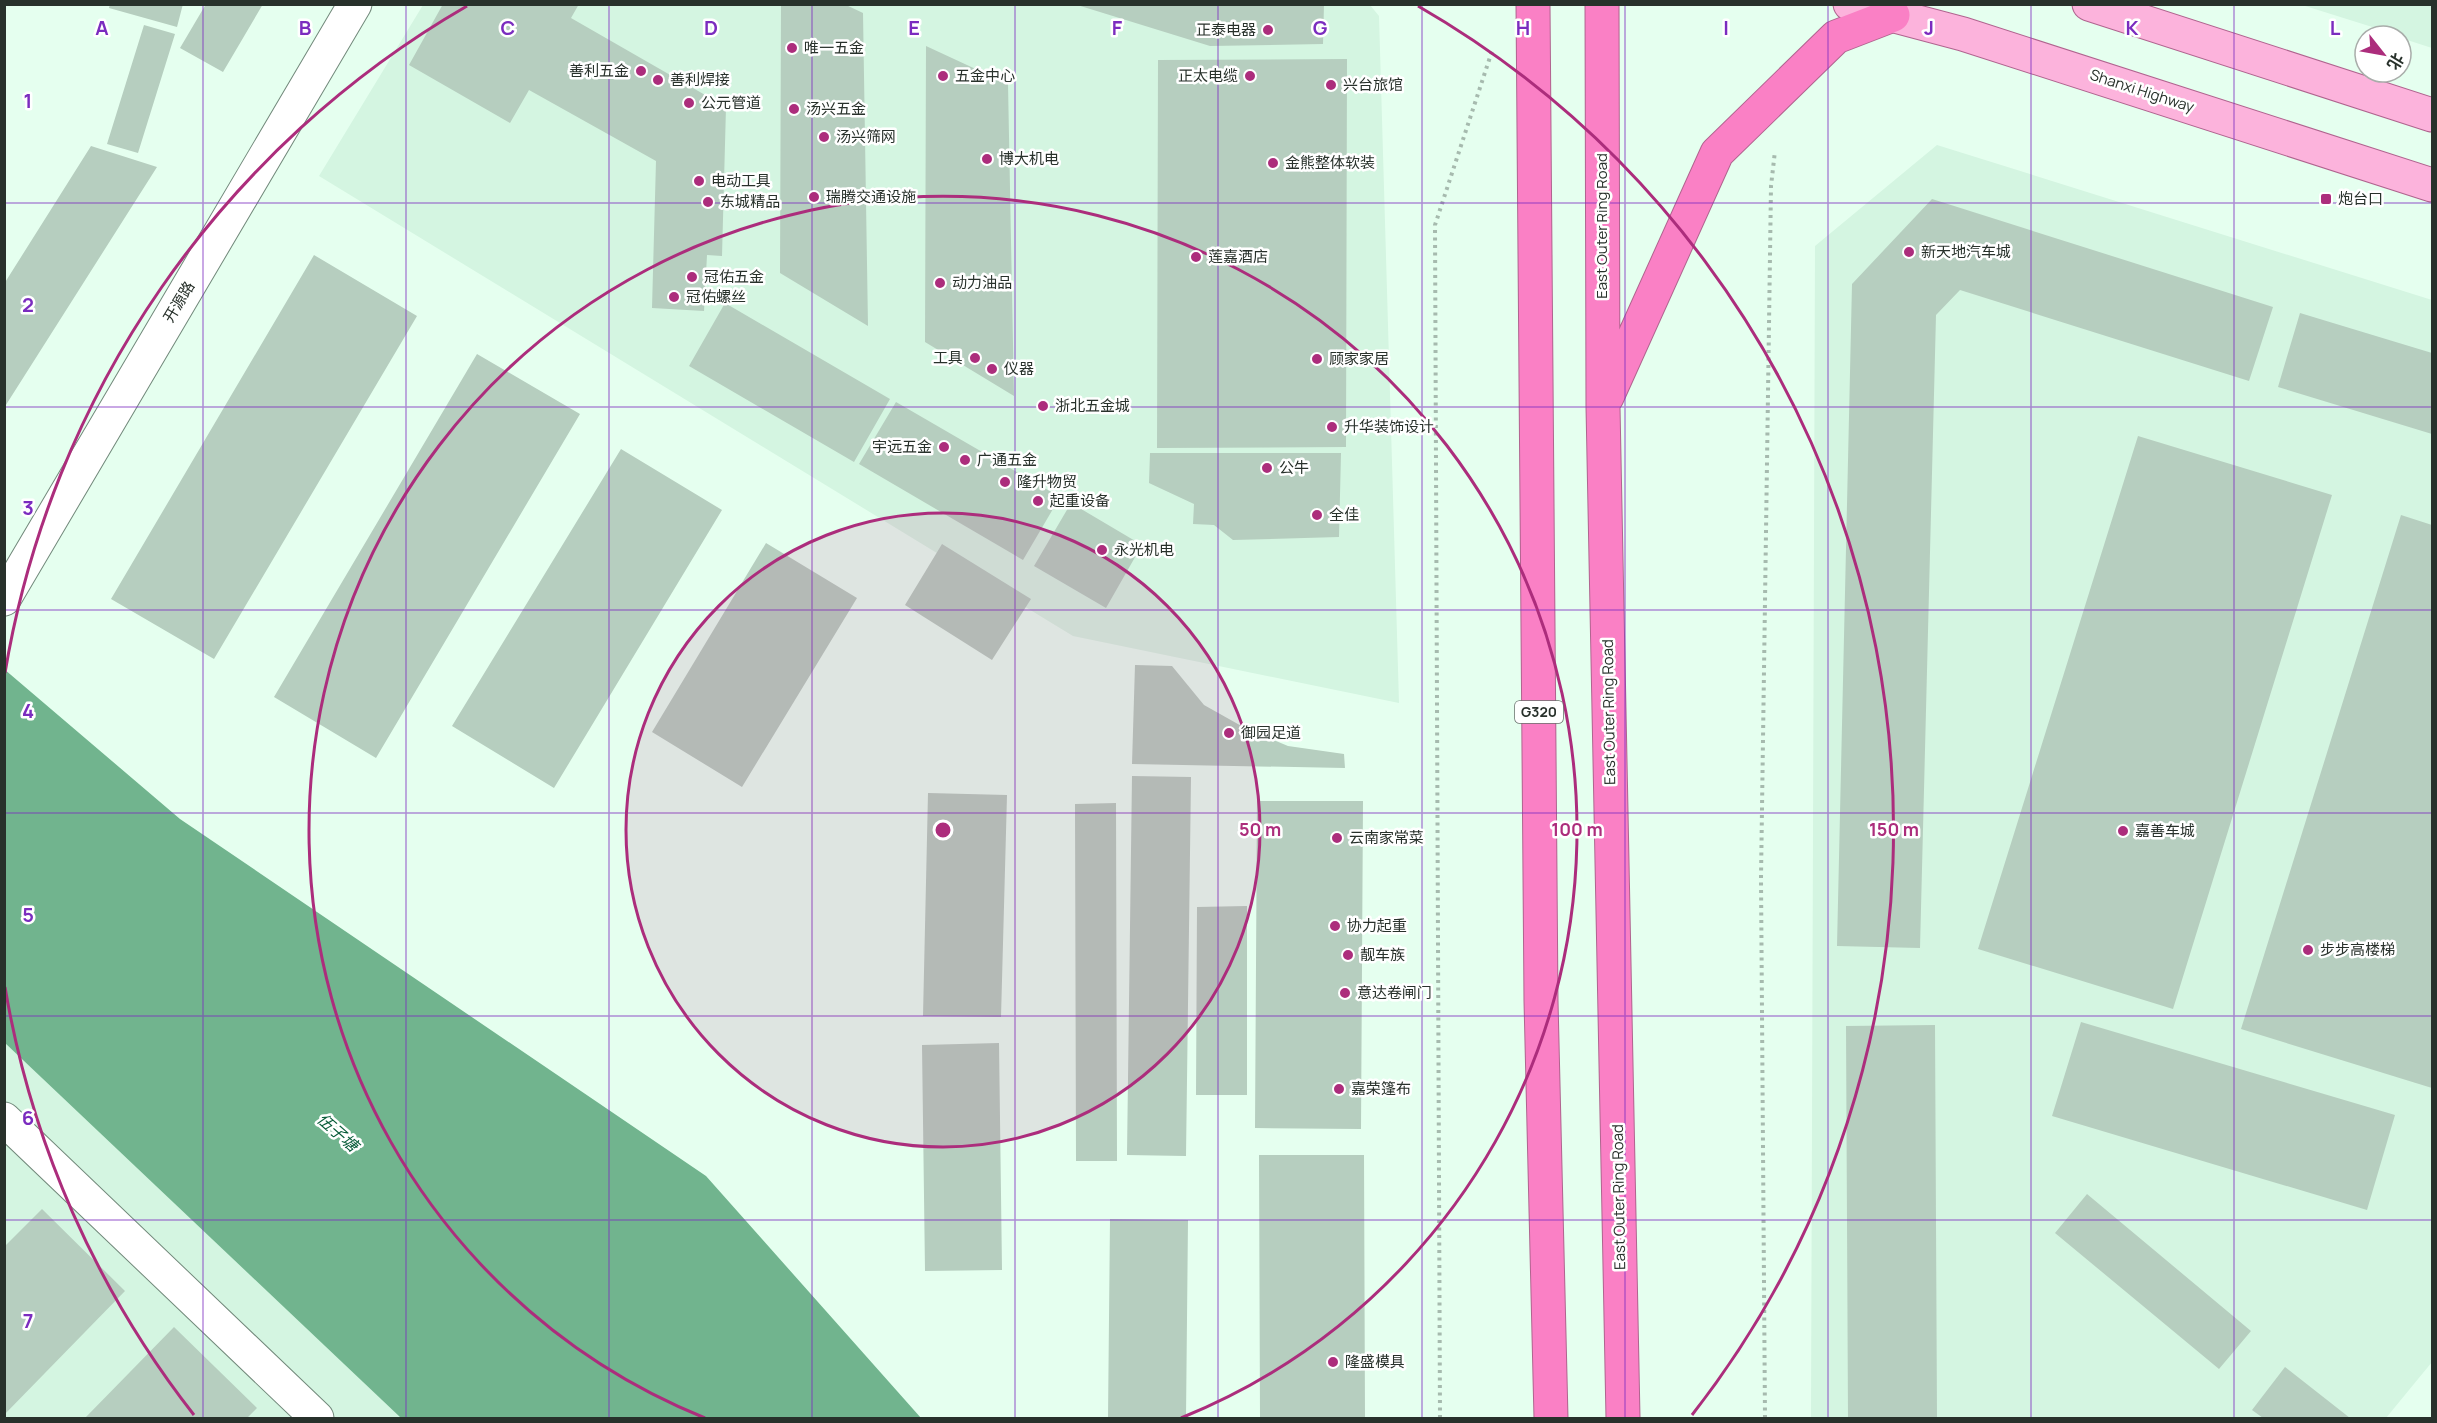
<svg xmlns="http://www.w3.org/2000/svg" width="2437" height="1423" font-family="Manrope,'Noto Sans SC',sans-serif">
	<style>
		.built { fill: #d4f5e1 }
		.water { fill: #71b48e }
		.building { fill: #b6cebf }
		.lines { fill: none; stroke-linecap: round; stroke-linejoin: round }
		.minor-casing { stroke: #72897b; stroke-width: 35 }
		.major-casing { stroke: #b0648f; stroke-width: 35 }
		.highway-casing { stroke: #b0648f; stroke-width: 35 }
		.path { stroke: #a6baae; stroke-width: 4; stroke-dasharray: 3 4.5; stroke-linecap: butt }
		.minor { stroke: #fff; stroke-width: 33 }
		.major { stroke: #fcb3dc; stroke-width: 33 }
		.highway { stroke: #fa80c5; stroke-width: 33 }
		.grid { fill: none; stroke: #7b2cbf; stroke-width: 1.5; stroke-opacity: 0.55 }
		.ring { fill: none; stroke: #ac2d7c; stroke-width: 3 }
		.poi-dot { fill: #ac2d7c; stroke: #fff; stroke-width: 2 }
		.labels { text-anchor: middle; stroke-width: 5; stroke-linejoin: round; paint-order: stroke }
		.shield { fill: #fff; stroke: #686f6b; stroke-width: 1.5 }
		.shield-label { font-size: 14px; font-weight: bold; fill: #28312b }
		.poi-label { font-size: 15px; fill: #28312b; stroke: #fff; text-anchor: start }
		.street-label { font-size: 15px; fill: #28312b; stroke: #fff }
		.water-label { font-size: 16px; font-style: italic; fill: #085c39; stroke: #fff }
		.grid-label { font-size: 20px; text-anchor: middle; font-weight: bold; fill: #7b2cbf; stroke: #fff; stroke-width: 5; stroke-linejoin: round; paint-order: stroke }
		.centre { fill: #ac2d7c; stroke: #fff; stroke-width: 3 }
		.ring-label { font-size: 18px; text-anchor: middle; font-weight: bold; fill: #ac2d7c; stroke: #fff; stroke-width: 5; stroke-linejoin: round; paint-order: stroke }
	</style>
	<rect width="100%" height="100%" fill="#e5ffef"/>
	<path class="built" d="M423 5H1370L1379 16 1399 703 1073 636 319 176Z
		M2302 5H2432V48L2401 38V36Z
		M1937 145 2432 300V1362L2386 1418H1811L1815 246Z
		M5 1043 401 1418H5Z"/>
	<path class="water" d="M4 669 180 819 706 1176 921 1418H401L5 1043Z"/>
	<path class="building" d="M110 4H183L177 27 109 8Z
		M206 4H263L223 72 180 48Z
		M443 4H579L571 18 726 107 722 256 707 255 704 311 652 308 656 161 529 90 510 123 409 65Z
		M781 4H844L863 13 868 326 780 273Z
		M1074 4H1324L1323 44 1210 46Z
		M144 25 175 34 138 153 107 144Z
		M926 46 1008 84 1014 396 925 342Z
		M1347 59 1346 447 1157 448 1158 60Z
		M91 146 157 167 4 408V284Z
		M1932 199 2273 307 2249 381 1960 290 1936 315 1920 948 1837 946 1852 284Z
		M314 255 417 316 214 659 111 599Z
		M725 303 890 399 854 462 689 366Z
		M2300 313 2432 353V434L2278 387Z
		M477 354 580 414 376 758 274 697Z
		M896 402 1060 497 1023 560 859 464Z
		M2138 436 2332 495 2173 1009 1978 949Z
		M621 449 722 510 554 788 452 726Z
		M1150 453H1341L1339 537 1233 540 1214 525 1193 524 1194 504 1149 483Z
		M1071 503 1142 545 1106 608 1034 566Z
		M2401 515 2432 525V1088L2241 1029Z
		M766 543 857 598 742 787 652 732Z
		M942 544 1031 599 992 660 905 605Z
		M1135 665 1172 666 1204 705 1245 728 1288 746 1344 754 1345 768 1132 764Z
		M1132 776 1191 777 1186 1156 1127 1155Z
		M928 793 1007 795 1001 1017 923 1016Z
		M1257 801H1363L1361 1129 1255 1128Z
		M1116 803 1117 1161H1076L1075 804Z
		M1247 906V1095H1196L1197 907Z
		M2081 1022 2395 1115 2367 1210 2052 1116Z
		M1935 1025 1937 1418H1848L1846 1026Z
		M999 1043 1002 1270 925 1271 922 1045Z
		M1259 1155H1364L1365 1418H1260Z
		M2087 1194 2251 1331 2219 1369 2055 1233Z
		M42 1209 125 1291 4 1415V1247Z
		M1110 1219 1188 1220 1186 1418H1108Z
		M174 1327 257 1408 247 1418H85Z
		M2285 1367 2350 1418H2263L2252 1410Z"/>
	<g class="lines">
		<defs>
			<path id="minor" d="M4 599 355 4
				M4 1119 317 1418"/>
			<path id="major" d="M1850 4 1963 34 2432 185
				M2089 4 2432 115"/>
			<path id="highway" d="M1533 4 1541 1001 1551 1418
				M1602 4 1603 407 1623 1418
				M1607 397 1717 153 1836 37 1893 15"/>
		</defs>
		<use href="#minor" class="minor-casing"/>
		<use href="#major" class="major-casing"/>
		<use href="#highway" class="highway-casing"/>
		<path class="path" d="M1440 1418 1435 225 1493 48
			M1765 1418 1761 878 1771 186 1775 151"/>
		<use href="#minor" class="minor"/>
		<use href="#major" class="major"/>
		<use href="#highway" class="highway"/>
	</g>
	<path class="grid" d="M203 4V1418M406 4V1418M609 4V1418M812 4V1418M1015 4V1418M1218 4V1418M1422 4V1418M1625 4V1418M1828 4V1418M2031 4V1418M2234 4V1418M4 203H2432M4 407H2432M4 610H2432M4 813H2432M4 1016H2432M4 1220H2432"/>
	<circle cx="943" cy="830" r="317" fill="#ac2d7c" fill-opacity=".12"/>
	<g class="ring">
		<circle cx="943" cy="830" r="317"/>
		<path d="M705 1418A634 634 0 1 1 1181 1418"/>
		<path d="M194 1415A951 951 0 0 1 5 987M5 673A951 951 0 0 1 467 6M1418 6A951 951 0 0 1 1692 1415"/>
	</g>
	<g class="poi-dot">
		<circle cx="1268" cy="30" r="6"/>
		<circle cx="792" cy="48" r="6"/>
		<circle cx="641" cy="71" r="6"/>
		<circle cx="943" cy="76" r="6"/>
		<circle cx="1250" cy="76" r="6"/>
		<circle cx="658" cy="80" r="6"/>
		<circle cx="1331" cy="85" r="6"/>
		<circle cx="689" cy="103" r="6"/>
		<circle cx="794" cy="109" r="6"/>
		<circle cx="824" cy="137" r="6"/>
		<circle cx="987" cy="159" r="6"/>
		<circle cx="1273" cy="163" r="6"/>
		<circle cx="699" cy="181" r="6"/>
		<circle cx="814" cy="197" r="6"/>
		<rect x="2320" y="193" width="12" height="12" rx="3"/>
		<circle cx="708" cy="202" r="6"/>
		<circle cx="1909" cy="252" r="6"/>
		<circle cx="1196" cy="257" r="6"/>
		<circle cx="692" cy="277" r="6"/>
		<circle cx="940" cy="283" r="6"/>
		<circle cx="674" cy="297" r="6"/>
		<circle cx="975" cy="358" r="6"/>
		<circle cx="1317" cy="359" r="6"/>
		<circle cx="992" cy="369" r="6"/>
		<circle cx="1043" cy="406" r="6"/>
		<circle cx="1332" cy="427" r="6"/>
		<circle cx="944" cy="447" r="6"/>
		<circle cx="965" cy="460" r="6"/>
		<circle cx="1267" cy="468" r="6"/>
		<circle cx="1005" cy="482" r="6"/>
		<circle cx="1038" cy="501" r="6"/>
		<circle cx="1317" cy="515" r="6"/>
		<circle cx="1102" cy="550" r="6"/>
		<circle cx="1229" cy="733" r="6"/>
		<circle cx="2123" cy="831" r="6"/>
		<circle cx="1337" cy="838" r="6"/>
		<circle cx="1335" cy="926" r="6"/>
		<circle cx="2308" cy="950" r="6"/>
		<circle cx="1348" cy="955" r="6"/>
		<circle cx="1345" cy="993" r="6"/>
		<circle cx="1339" cy="1089" r="6"/>
		<circle cx="1333" cy="1362" r="6"/>
	</g>
	<g class="labels">
		<rect class="shield" x="1515" y="701" width="48" height="22" rx="4.5"/>
		<g class="shield-label">
			<text x="1539" y="717">G320</text>
		</g>
		<g class="poi-label">
			<text x="1256" y="35" text-anchor="end">正泰电器</text>
			<text x="804" y="53">唯一五金</text>
			<text x="629" y="76" text-anchor="end">善利五金</text>
			<text x="955" y="81">五金中心</text>
			<text x="1238" y="81" text-anchor="end">正太电缆</text>
			<text x="670" y="85">善利焊接</text>
			<text x="1343" y="90">兴台旅馆</text>
			<text x="701" y="108">公元管道</text>
			<text x="806" y="114">汤兴五金</text>
			<text x="836" y="142">汤兴筛网</text>
			<text x="999" y="164">博大机电</text>
			<text x="1285" y="168">金熊整体软装</text>
			<text x="711" y="186">电动工具</text>
			<text x="826" y="202">瑞腾交通设施</text>
			<text x="2338" y="204">炮台口</text>
			<text x="720" y="207">东城精品</text>
			<text x="1921" y="257">新天地汽车城</text>
			<text x="1208" y="262">莲嘉酒店</text>
			<text x="704" y="282">冠佑五金</text>
			<text x="952" y="288">动力油品</text>
			<text x="686" y="302">冠佑螺丝</text>
			<text x="963" y="363" text-anchor="end">工具</text>
			<text x="1329" y="364">顾家家居</text>
			<text x="1004" y="374">仪器</text>
			<text x="1055" y="411">浙北五金城</text>
			<text x="1344" y="432">升华装饰设计</text>
			<text x="932" y="452" text-anchor="end">宇远五金</text>
			<text x="977" y="465">广通五金</text>
			<text x="1279" y="473">公牛</text>
			<text x="1017" y="487">隆升物贸</text>
			<text x="1050" y="506">起重设备</text>
			<text x="1329" y="520">全佳</text>
			<text x="1114" y="555">永光机电</text>
			<text x="1241" y="738">御园足道</text>
			<text x="2135" y="836">嘉善车城</text>
			<text x="1349" y="843">云南家常菜</text>
			<text x="1347" y="931">协力起重</text>
			<text x="2320" y="955">步步高楼梯</text>
			<text x="1360" y="960">靓车族</text>
			<text x="1357" y="998">意达卷闸门</text>
			<text x="1351" y="1094">嘉荣篷布</text>
			<text x="1345" y="1367">隆盛模具</text>
		</g>
		<g class="street-label">
			<text transform="translate(2142 91) rotate(18)" y="5">Shanxi Highway</text>
			<text transform="translate(1602 226) rotate(-90)" y="5">East Outer Ring Road</text>
			<text transform="translate(179 302) rotate(-59)" y="5">开源路</text>
			<text transform="translate(1609 712) rotate(-91)" y="5">East Outer Ring Road</text>
			<text transform="translate(1619 1197) rotate(-91)" y="5">East Outer Ring Road</text>
		</g>
		<g class="water-label">
			<text transform="translate(338 1132) rotate(41)" y="6">伍子塘</text>
		</g>
	</g>
	<g class="grid-label">
		<text x="102" y="35">A</text>
		<text x="305" y="35">B</text>
		<text x="508" y="35">C</text>
		<text x="711" y="35">D</text>
		<text x="914" y="35">E</text>
		<text x="1117" y="35">F</text>
		<text x="1320" y="35">G</text>
		<text x="1523" y="35">H</text>
		<text x="1726" y="35">I</text>
		<text x="1929" y="35">J</text>
		<text x="2132" y="35">K</text>
		<text x="2335" y="35">L</text>
		<text x="28" y="108">1</text>
		<text x="28" y="312">2</text>
		<text x="28" y="515">3</text>
		<text x="28" y="718">4</text>
		<text x="28" y="922">5</text>
		<text x="28" y="1125">6</text>
		<text x="28" y="1328">7</text>
	</g>
	<circle cx="943" cy="830" r="9" class="centre"/>
	<g class="ring-label">
		<text x="1260" y="836">50 m</text>
		<text x="1577" y="836">100 m</text>
		<text x="1894" y="836">150 m</text>
	</g>
	<rect width="2437" height="1423" fill="none" stroke="#28312b" stroke-width="12"/>
	<g transform="translate(2383 54) rotate(121)"><circle r="28" fill="#ffffff" stroke="#a9adaa" stroke-width="1.5"/>
	<path d="M0-4.5L10 22L0 15L-10 22Z" fill="#ac2d7c"/>
	<text y="-9" font-size="16" font-weight="bold" text-anchor="middle" fill="#28312b">北</text>
	</g>
</svg>
